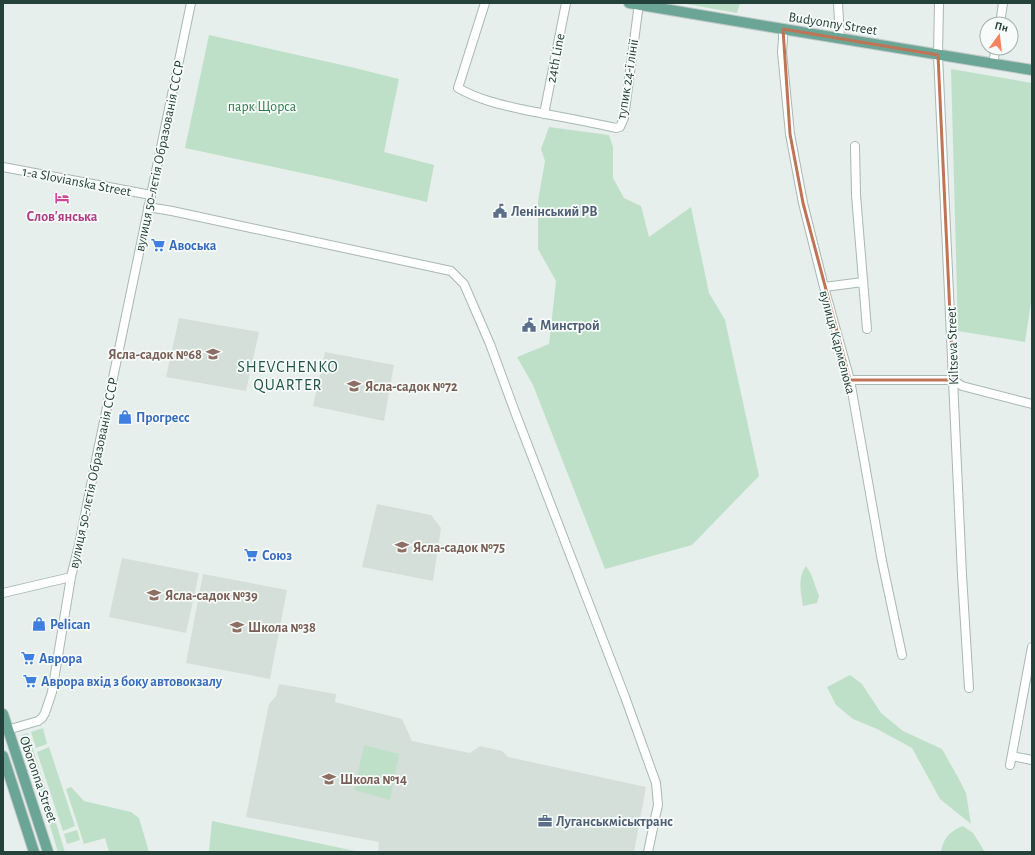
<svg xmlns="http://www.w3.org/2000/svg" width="1035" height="855" font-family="'Alegreya Sans',sans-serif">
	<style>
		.built { fill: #d4dfda }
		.green { fill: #bfe0c8 }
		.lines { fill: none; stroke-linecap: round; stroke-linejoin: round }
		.minor-casing { stroke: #a8b8b2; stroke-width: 10 }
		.major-casing { stroke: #c2cac8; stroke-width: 12 }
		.minor { stroke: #fff; stroke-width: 8 }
		.major { stroke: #6aa596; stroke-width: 10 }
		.marked { fill: none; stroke: #c07456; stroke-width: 3; stroke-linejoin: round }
		.labels { text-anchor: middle; stroke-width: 3.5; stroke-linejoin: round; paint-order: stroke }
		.street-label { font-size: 14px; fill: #24423a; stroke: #f7fbf9 }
		.park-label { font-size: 14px; fill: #2d7a4b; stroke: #f7fbf9 }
		.service-label { font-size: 14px; font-weight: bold; fill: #4e5e75; stroke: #f7fbf9; text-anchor: start }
		.hotel-label { font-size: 14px; font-weight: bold; fill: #b23c85; stroke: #f7fbf9 }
		.shop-label { font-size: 14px; font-weight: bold; fill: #366cbe; stroke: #f7fbf9; text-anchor: start }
		.education-label { font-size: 14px; font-weight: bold; fill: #785e54; stroke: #f7fbf9; text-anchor: start }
		.quarter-label { font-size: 16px; letter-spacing: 1px; fill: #1f5548; stroke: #f7fbf9 }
	</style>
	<rect width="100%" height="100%" fill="#e6efeb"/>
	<path class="built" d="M179 318 259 332 246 391 166 377Z
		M325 352 394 365 384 421 313 406Z
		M377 504 431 515 441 528 433 581 362 567Z
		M122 558 199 573 186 633 109 617Z
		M203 574 287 590 270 679 186 663Z
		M279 684 336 694 335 702 402 719 412 741 470 753 480 746 502 751 508 757 646 787 634 852H378L379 842 246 817 269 704 276 696Z"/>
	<path class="green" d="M681 3H740L737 13Z
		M209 35 351 67 399 79 384 152 434 165 427 202 330 179 185 148Z
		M951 69 1032 83V296L1025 342 958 331Z
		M549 127 609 135 613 147V178L624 198 641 206 649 237 691 207 709 293 725 320 759 476 692 545 605 569 533 385 517 357 549 344 556 281 538 249V201L545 161 541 149Z
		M806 566 811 574 819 596 817 603 803 606C801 593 797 578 806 566Z
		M850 675 862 684 881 713 903 731 942 749 960 781 966 793 971 824 940 799 912 748 877 729 853 719 836 705 827 687Z
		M43 728 47 744 36 748 31 732Z
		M28 733 65 852H58L22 735Z
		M364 745 399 754 390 800 354 790Z
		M49 747 75 826 63 831 37 752Z
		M71 787 84 801 131 812 139 818 149 852H109L105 838 84 844 66 789Z
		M212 821 360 852H361H209Z
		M963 826 973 833 985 852H941C944 837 949 832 963 826Z
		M77 830 80 840 67 844 64 834Z"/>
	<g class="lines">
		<defs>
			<path id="minor" d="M485 3 458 88C479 100 502 105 525 110 555 116 586 121 616 128L620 127 624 118 639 3
				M838 3 840 39
				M939 3 938 55 962 575 969 688
				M1000 24 1003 3
				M783 29V39L782 52 790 134 803 203 824 287 850 380 882 561 902 655
				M993 63 996 48
				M544 114 566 3
				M855 146 856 195 867 329
				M3 167 151 195
				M148 207 172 211 451 271 464 284 490 344 515 412 625 697 656 783 658 805 656 814 648 852
				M824 287 863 282
				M850 380H953L962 386 1032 404
				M3 593 71 577
				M7 730 38 721 42 718 45 713 52 692 71 577 79 545 97 455 191 3
				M1012 756 1032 760
				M1010 765 1032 647"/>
			<path id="major" d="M629 3 783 29 1032 70
				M3 714 48 852
				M3 756 34 852"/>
		</defs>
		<use href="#minor" class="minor-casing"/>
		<use href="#major" class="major-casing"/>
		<use href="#minor" class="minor"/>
		<use href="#major" class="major"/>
	</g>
	<path class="marked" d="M783 29 938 55 953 380H850L803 203 790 134Z"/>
	<defs>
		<symbol id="hotel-bare" viewBox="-9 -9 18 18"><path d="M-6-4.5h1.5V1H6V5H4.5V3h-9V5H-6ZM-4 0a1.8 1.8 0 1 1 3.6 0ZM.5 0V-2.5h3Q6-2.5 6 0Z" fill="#d1479c" stroke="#f7fbf9" stroke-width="2.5" paint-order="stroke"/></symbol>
		<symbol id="civic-bare" viewBox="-9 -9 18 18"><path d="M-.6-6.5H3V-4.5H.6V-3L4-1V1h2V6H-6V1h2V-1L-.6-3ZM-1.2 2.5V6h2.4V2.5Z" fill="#5c6f8a" stroke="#f7fbf9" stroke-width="2.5" paint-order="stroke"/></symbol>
		<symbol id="supermarket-bare" viewBox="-9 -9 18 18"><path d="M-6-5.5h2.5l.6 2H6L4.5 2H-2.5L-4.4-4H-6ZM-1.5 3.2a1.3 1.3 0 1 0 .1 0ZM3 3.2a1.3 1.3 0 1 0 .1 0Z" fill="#3f7fe0" stroke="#f7fbf9" stroke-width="2.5" paint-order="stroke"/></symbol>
		<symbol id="school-bare" viewBox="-9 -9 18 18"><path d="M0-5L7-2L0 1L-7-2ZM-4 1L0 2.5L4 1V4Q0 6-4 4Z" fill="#8d6e63" stroke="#f7fbf9" stroke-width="2.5" paint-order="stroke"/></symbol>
		<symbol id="shop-bare" viewBox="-9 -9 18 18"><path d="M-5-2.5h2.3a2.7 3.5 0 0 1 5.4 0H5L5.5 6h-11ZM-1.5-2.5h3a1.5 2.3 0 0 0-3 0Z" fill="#3f7fe0" stroke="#f7fbf9" stroke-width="2.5" paint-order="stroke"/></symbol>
		<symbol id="office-bare" viewBox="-9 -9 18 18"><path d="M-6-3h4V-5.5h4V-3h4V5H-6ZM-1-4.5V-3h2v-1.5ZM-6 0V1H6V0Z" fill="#5c6f8a" stroke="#f7fbf9" stroke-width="2.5" paint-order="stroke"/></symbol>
	</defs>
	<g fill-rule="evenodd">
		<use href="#hotel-bare" x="52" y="188" width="20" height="20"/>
		<use href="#civic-bare" x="490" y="201" width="20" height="20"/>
		<use href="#supermarket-bare" x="148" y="235" width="20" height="20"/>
		<use href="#civic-bare" x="519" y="315" width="20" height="20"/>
		<use href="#school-bare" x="203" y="344" width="20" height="20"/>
		<use href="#school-bare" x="344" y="376" width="20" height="20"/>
		<use href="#shop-bare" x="115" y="407" width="20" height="20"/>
		<use href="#school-bare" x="392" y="537" width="20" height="20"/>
		<use href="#supermarket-bare" x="241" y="545" width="20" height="20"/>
		<use href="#school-bare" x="144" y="585" width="20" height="20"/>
		<use href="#shop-bare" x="29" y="614" width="20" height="20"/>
		<use href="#school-bare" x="227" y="617" width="20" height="20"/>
		<use href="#supermarket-bare" x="18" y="648" width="20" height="20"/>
		<use href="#supermarket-bare" x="20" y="671" width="20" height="20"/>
		<use href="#school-bare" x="319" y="769" width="20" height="20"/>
		<use href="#office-bare" x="535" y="811" width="20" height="20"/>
	</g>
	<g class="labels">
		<g class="street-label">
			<text transform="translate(833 23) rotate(9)" y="5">Budyonny Street</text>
			<text transform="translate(555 58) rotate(-79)" y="5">24th Line</text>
			<text transform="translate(627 79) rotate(-81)" y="5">тупик 24-ї лінії</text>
			<text transform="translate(159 156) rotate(-78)" y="5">вулиця 50-лєтія Образованія СССР</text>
			<text transform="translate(77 181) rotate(11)" y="5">1-a Slovianska Street</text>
			<text transform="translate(838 342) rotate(75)" y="5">вулиця Кармелюка</text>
			<text transform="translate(952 346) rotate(-92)" y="5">Kiltseva Street</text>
			<text transform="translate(93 473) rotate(-78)" y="5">вулиця 50-лєтія Образованія СССР</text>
			<text transform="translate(39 779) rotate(71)" y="5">Oboronna Street</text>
		</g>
		<g class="park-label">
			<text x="262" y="111">парк Щорса</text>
		</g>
		<g class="service-label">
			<text x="511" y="216">Ленінський РВ</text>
			<text x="540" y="330">Минстрой</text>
			<text x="556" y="826">Луганськміськтранс</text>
		</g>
		<g class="hotel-label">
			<text x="62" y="221">Слов'янська</text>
		</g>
		<g class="shop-label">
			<text x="169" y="250">Авоська</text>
			<text x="136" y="422">Прогресс</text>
			<text x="262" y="560">Союз</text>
			<text x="50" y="629">Pelican</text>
			<text x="39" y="663">Аврора</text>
			<text x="41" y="686">Аврора вхід з боку автовокзалу</text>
		</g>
		<g class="education-label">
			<text x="202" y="359" text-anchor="end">Ясла-садок №68</text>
			<text x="365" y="391">Ясла-садок №72</text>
			<text x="413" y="552">Ясла-садок №75</text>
			<text x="165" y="600">Ясла-садок №39</text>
			<text x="248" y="632">Школа №38</text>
			<text x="340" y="784">Школа №14</text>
		</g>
		<g class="quarter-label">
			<text x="288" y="372">SHEVCHENKO<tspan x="288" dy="18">QUARTER</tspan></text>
		</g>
	</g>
	<rect width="1035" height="855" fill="none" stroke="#24423a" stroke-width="8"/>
	<g transform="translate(999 36) rotate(15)"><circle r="19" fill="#f7fbf9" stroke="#a3b1ad"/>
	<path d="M0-3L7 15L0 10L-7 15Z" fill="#f4845f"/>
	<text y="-6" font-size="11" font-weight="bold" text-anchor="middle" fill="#24423a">Пн</text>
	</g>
</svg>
